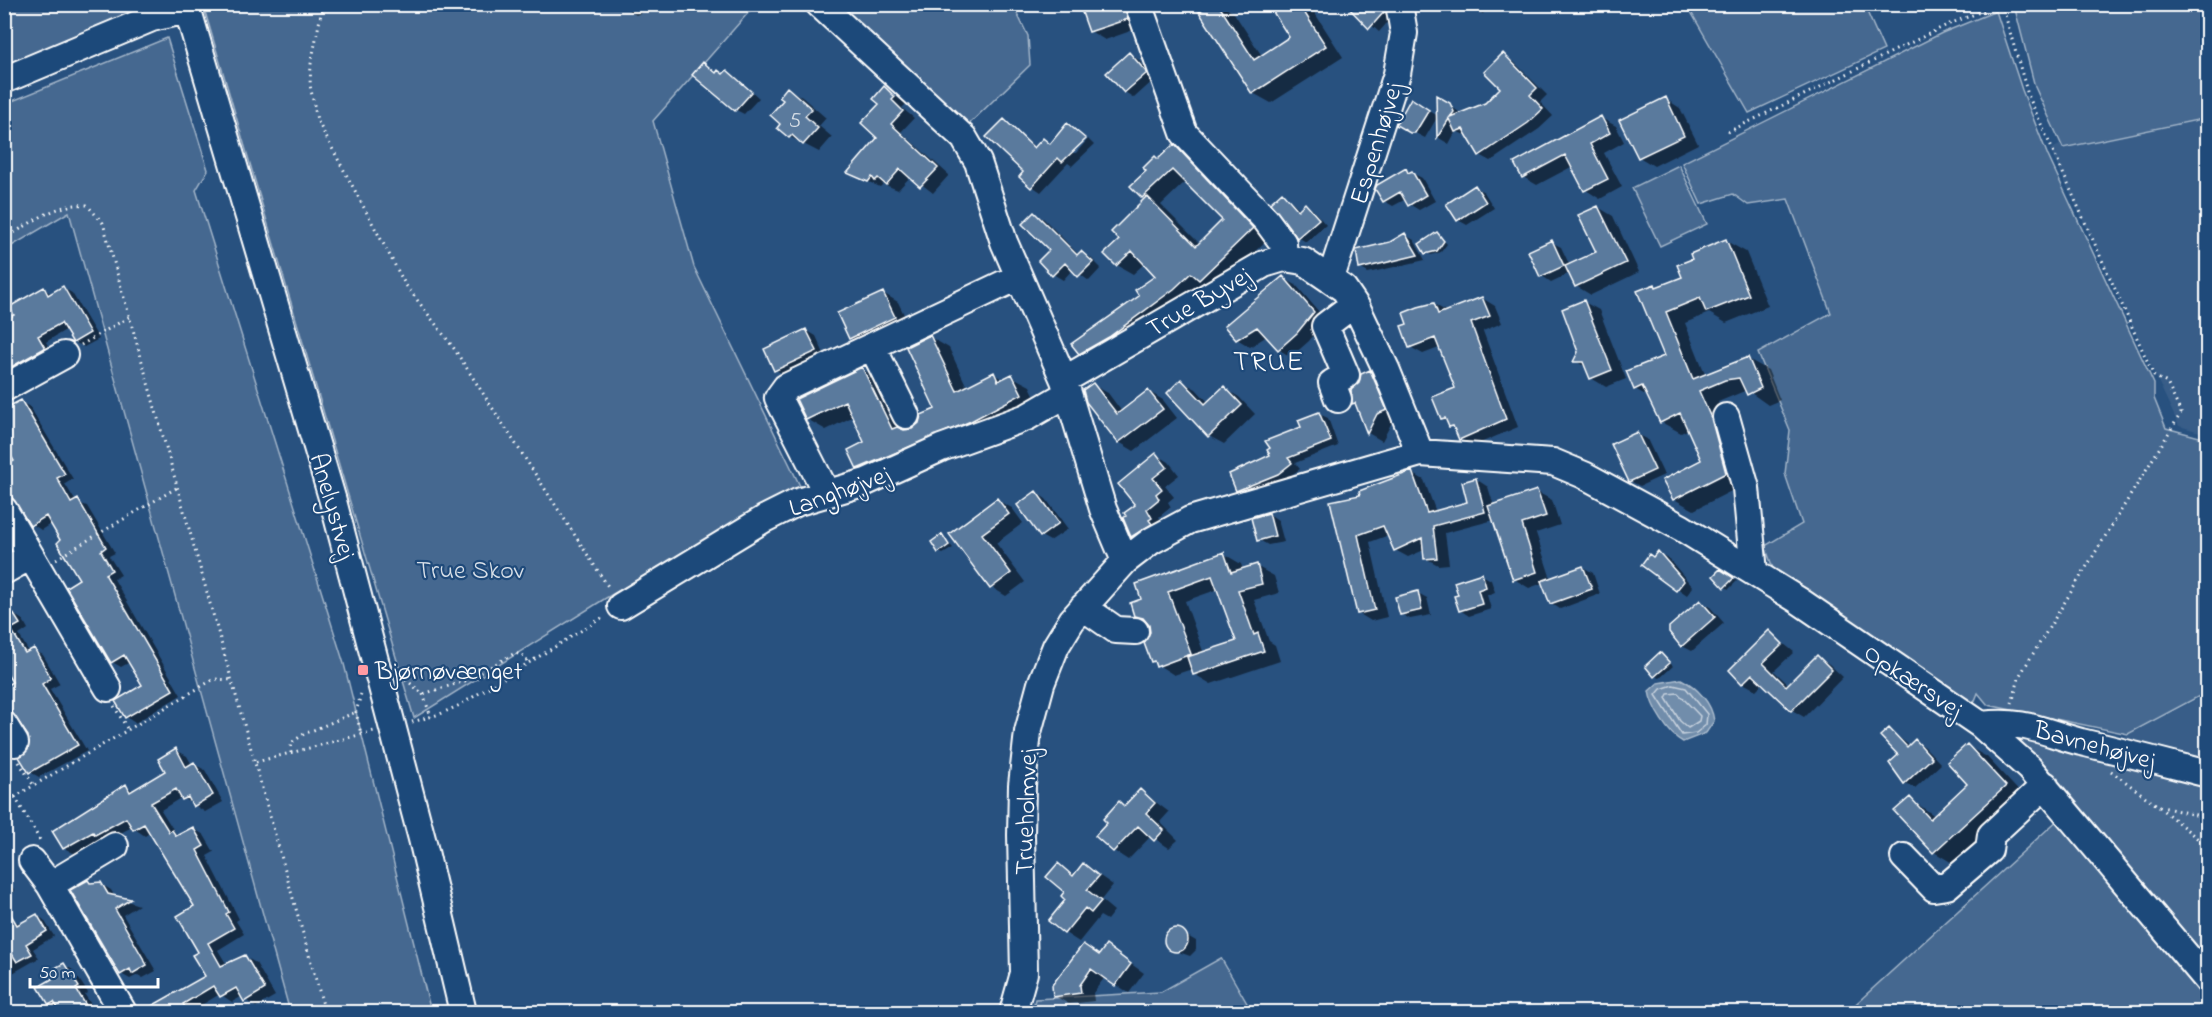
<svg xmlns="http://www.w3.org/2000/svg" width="2212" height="1017" font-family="'Indie Flower',sans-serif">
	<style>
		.built { fill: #375d88 }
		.green { fill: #446890; stroke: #a2b4c8; stroke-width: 1.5 }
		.water { fill: #718dab; stroke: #aabbcd; stroke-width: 1.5 }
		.shadow { fill: #0007; fill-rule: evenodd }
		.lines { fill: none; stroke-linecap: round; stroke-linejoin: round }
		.shore { stroke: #c6d1dd; stroke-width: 1.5 }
		.building { fill: #5a7a9d; stroke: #fff; stroke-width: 1.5 }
		.minor-casing { stroke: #fff; stroke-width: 30 }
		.path { stroke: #fff; stroke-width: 3; stroke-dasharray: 1.5 4.5; stroke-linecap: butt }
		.minor { stroke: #1f4a7a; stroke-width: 26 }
		.poi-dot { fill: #ff9aa2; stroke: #1f4a7a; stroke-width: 2 }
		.labels { text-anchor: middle; stroke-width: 4.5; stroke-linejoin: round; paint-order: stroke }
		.number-label { font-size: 22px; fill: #d6dee6 }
		.street-label { font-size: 26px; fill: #fff; stroke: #1f4a7a }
		.park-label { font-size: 26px; fill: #dae1e9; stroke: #1f4a7a }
		.poi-label { font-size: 26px; fill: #fff; stroke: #1f4a7a; text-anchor: start }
		.quarter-label { font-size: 28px; letter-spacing: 1.5px; fill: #fff; stroke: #1f4a7a }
	</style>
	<rect width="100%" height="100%" fill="#28517f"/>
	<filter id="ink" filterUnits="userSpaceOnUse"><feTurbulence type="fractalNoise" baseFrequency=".0167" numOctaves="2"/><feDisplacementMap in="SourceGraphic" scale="12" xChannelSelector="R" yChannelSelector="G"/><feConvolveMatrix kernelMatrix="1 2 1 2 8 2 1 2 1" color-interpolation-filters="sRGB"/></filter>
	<g filter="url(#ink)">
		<path class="built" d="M2207 114V434L2179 426 2050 150 2063 143Z
			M2207 694V761L2120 739Z"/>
		<path class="green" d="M4 5H150L142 11 5 67Z
			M203 5H755L653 121 694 267 800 486 606 598 414 718Z
			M833 5H1013L1028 36 1030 65 966 127Z
			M1687 5H1864L1884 50 1749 113Z
			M2014 5H2207V118L2063 148 2035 87Z
			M1996 11 2022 90 2048 156 2154 384V398L2166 428 2207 439V692L2128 734 1988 705 1978 693 1972 708 1775 574 1765 546 1802 524 1785 474 1790 430 1758 353 1831 313 1788 199 1748 205 1733 194 1701 204 1682 163 1942 33Z
			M167 38 208 170 196 190 344 664 431 1012H290L69 212 5 250V104Z
			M1679 165 1707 224 1660 246 1632 188Z
			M2022 734 2207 787V971L2015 742Z
			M2061 817 2208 995 2207 1012H1847Z
			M1221 958 1252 1012H1032L1035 999 1161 992Z"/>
		<path class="water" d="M1681 679C1697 687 1712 703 1714 721L1706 733 1683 742C1669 735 1651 707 1649 691L1658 683Z"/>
		<path class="shadow" d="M627 4H643L645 11 636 15 627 9Z
			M1081 4H1135L1142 27 1105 40 1090 31Z
			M1213 4H1219L1234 13 1262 56 1291 38 1270 4H1309L1343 57 1271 103 1253 93Z
			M1226 4H1239L1233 9Z
			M1347 4H1389L1393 16 1379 32Z
			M1466 4H1489L1483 14Z
			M1130 54 1139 60 1155 79 1134 98 1125 92Z
			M1503 55 1514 62 1547 95 1540 102 1553 116 1539 129 1491 161 1480 155 1469 137 1456 131 1449 144 1439 138 1438 116 1425 138 1398 124 1411 100 1438 116 1437 97 1462 114 1486 104 1502 88Z
			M704 64 717 74 724 75 727 72 736 77 759 98 744 114 736 110Z
			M884 88 906 104 902 108 914 118 901 132 949 175 933 193 911 176 898 190 883 184 880 187 849 173 879 138Z
			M788 89 802 97 826 118 819 126 832 137 819 152 790 137 782 124Z
			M1666 99 1680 108 1698 144 1654 166 1639 157Z
			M1601 118 1616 126 1624 142 1604 153 1622 187 1600 199 1586 190 1573 166 1537 185 1523 177Z
			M1004 121 1036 148 1043 140 1051 145 1068 125 1085 138 1072 153H1076L1088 139 1094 145 1072 166 1068 163 1041 192 1032 186Z
			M1174 146 1190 155 1269 238 1216 289 1096 362 1080 353 1141 296 1157 276 1145 263 1133 274 1117 265 1121 240 1146 199 1132 186ZM1185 182 1224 220 1200 244 1161 205Z
			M1406 170 1422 178 1435 201 1419 210 1409 204 1406 199 1393 206 1384 201Z
			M1475 187 1484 192 1494 208 1467 225 1458 220Z
			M1283 194 1300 209 1305 205 1313 210 1326 225 1306 242 1298 237Z
			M1598 207 1613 216 1639 272 1591 295 1576 286 1570 273 1551 282 1542 276 1551 242 1561 247 1570 266 1598 253Z
			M1034 214 1044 219 1079 255 1082 253 1091 258 1101 268 1089 281 1073 269 1063 280 1053 274 1051 250Z
			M1437 233 1447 244 1441 252 1431 255 1427 253Z
			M1405 235 1414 240 1425 260 1368 273 1360 268Z
			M1726 241 1746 252 1768 306 1726 323 1709 313 1685 323 1706 376 1748 359 1768 370 1780 400 1768 405 1747 390 1718 402 1731 430 1745 484 1694 510 1674 499 1703 460 1689 429 1681 433 1661 422 1649 397 1635 389 1666 357 1655 286 1659 288 1684 278Z
			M1283 278 1296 285 1326 320 1309 341 1291 357 1278 349 1267 336 1250 347 1237 339Z
			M63 288 72 293 99 339 84 347 74 342 67 329 46 342 53 354 4 381V322L16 315 44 289 52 294Z
			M883 293 898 302 909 325 865 346 850 338Z
			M1482 298 1495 306 1502 323 1483 331 1518 427 1473 446 1460 439 1457 430 1442 418 1456 389 1439 348 1423 354 1410 347 1434 304 1447 312Z
			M1584 302 1599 310 1626 379 1606 387 1591 378 1586 367 1575 361 1580 352Z
			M806 330 816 336 825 356 785 375 776 370Z
			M930 337 949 348 967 387 994 374 1004 380 1011 376 1030 386 1039 405 877 479 858 468 866 443 854 416 826 430 807 419 862 369 881 380 905 431 913 430 937 409Z
			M1370 372 1384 380 1400 419 1392 422 1382 441 1368 433 1357 406 1353 403Z
			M1181 381 1196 389 1209 403 1224 388 1239 397 1255 414 1224 444 1209 436Z
			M1093 385 1108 393 1122 412 1148 391 1163 400 1177 418 1134 451 1119 442 1088 401Z
			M21 402 30 407 73 479 65 484 76 502 87 506 115 553 109 556 121 575 114 579 181 695 135 723 126 717 144 686 130 662 121 667 112 662 81 580 52 523 41 530 32 524 4 481V411Z
			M1319 414 1328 418 1338 446 1295 463 1300 469 1287 478 1246 495 1238 490Z
			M1637 434 1647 439 1664 475 1640 486 1630 481Z
			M1156 454 1169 462 1179 475 1165 486 1174 497 1168 502 1171 507 1159 517 1165 526 1145 544 1132 536 1125 518 1137 506Z
			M1412 473 1424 480 1436 512 1469 503 1476 479 1488 487 1494 506 1537 492 1552 500 1560 525 1536 533 1551 579 1583 567 1593 573 1600 594 1560 609 1551 603 1543 583 1529 588 1514 579 1494 520 1445 533 1449 564 1438 565 1425 558 1424 550 1408 557 1395 550 1389 535 1370 542 1387 617 1371 621 1358 613 1332 502 1362 496Z
			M1037 493 1046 499 1068 529 1050 541 1041 536Z
			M997 500 1012 508 1023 523 996 543 1025 582 1006 596 991 587 951 534Z
			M1269 514 1278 520 1284 542 1268 545 1259 540Z
			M942 536 953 548 943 554 939 552Z
			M1658 553 1668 558 1693 587 1687 595 1643 564Z
			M1224 554 1241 564 1243 570 1256 566 1274 576 1279 593 1254 600 1269 641 1275 645 1280 661 1211 684 1194 674 1192 669 1174 675 1152 661 1149 623 1135 615 1132 604ZM1219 589 1238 642 1204 654 1185 601Z
			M1720 571 1737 581 1729 589 1725 587Z
			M1482 575 1491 580 1495 592 1487 595 1491 609 1469 616 1460 610Z
			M1418 593 1427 598 1431 615 1410 619 1401 614Z
			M1700 602 1710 607 1724 623 1692 651 1682 646Z
			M4 611 9 617 13 614 23 620 28 629 19 635 29 652 34 650 43 655 60 684 50 689 87 751 39 777 30 772V735L14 683 4 666Z
			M1769 632 1794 652 1774 671 1789 685 1817 657 1829 664 1843 677 1804 717 1792 710 1763 683 1756 690 1743 683Z
			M1661 654 1673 666 1660 678 1655 676Z
			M1889 730 1910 746 1915 741 1925 747 1941 764 1915 788 1905 783 1900 755Z
			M1967 746 1987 757 2025 798 1954 864 1934 852 1896 811 1910 799 1935 816 1969 784Z
			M176 750 187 756 192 765 194 764 205 770 223 802 205 812 182 797 161 810 176 834 180 836 193 828 204 835 214 852 207 856 239 919 236 921 244 934 218 950 227 965 245 957 256 963 275 996 256 1007 241 997 232 1002 220 994 193 1010 194 1012H143L207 976 200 952 197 907 151 832 145 836 132 827 107 840 103 838 75 854 64 848 126 786 134 791 167 772Z
			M1141 791 1169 812 1160 822 1178 840 1169 848 1151 836 1128 860 1114 851 1126 807Z
			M1058 865 1075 875 1084 865 1113 885 1101 900 1114 911 1107 920 1100 916 1079 942 1065 933 1067 900Z
			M4 874 15 891 4 897Z
			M88 881 101 884 111 890 115 897 139 905 123 915 156 971 143 978 138 975 130 979 121 974Z
			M37 915 44 920 54 936 33 949 39 958 4 978V956L12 951 13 920 21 924Z
			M1173 930H1177L1196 941V950L1190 956 1170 949 1165 941Z
			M1083 946 1100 956 1107 947 1144 973 1129 993 1105 977 1093 993 1094 1001 1069 1004 1055 996Z
			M64 965 73 970 88 993 85 995 96 1012H62L50 1004 54 979Z"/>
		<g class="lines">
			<path class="shore" d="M1673 685 1686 688 1707 714 1706 725 1696 733 1682 735 1656 695 1661 689Z
				M1678 693 1700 716 1699 721 1688 728 1680 721 1666 698 1668 694Z"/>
		</g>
		<path class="building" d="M1079 4H1124L1128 19 1089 32Z
			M1211 4H1218L1254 60 1289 37 1268 4H1299L1326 46 1252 94 1199 12Z
			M1345 4H1379L1385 11 1369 29Z
			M1129 52 1147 73 1124 93 1106 73Z
			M1503 53 1537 88 1530 95 1543 109 1528 123 1479 156 1463 129 1455 132 1449 119 1437 138 1436 95 1450 103 1454 112 1450 117 1485 103 1500 88 1484 72Z
			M703 62 716 73 718 70 723 74 727 70 752 92 735 111 692 75Z
			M884 86 895 97 892 100 903 111 891 124 938 168 920 187 900 169 886 185 878 178 875 181 872 177 868 182 847 173 877 138 861 123 879 104 873 99Z
			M787 87 812 109 805 116 818 128 803 145 792 135 789 138 777 128 780 124 770 115 783 100 779 97Z
			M1666 97 1684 136 1638 158 1619 120Z
			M1411 98 1429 110 1415 133H1410L1396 125Z
			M1601 116 1610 133 1590 144 1608 179 1584 191 1565 155 1522 178 1514 163Z
			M1004 119 1034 148 1043 138 1050 144 1067 123 1086 139 1062 162 1058 158 1031 188 1019 177 1023 172 986 137Z
			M1174 144 1253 228 1199 280 1191 273 1174 289 1109 337 1079 354 1071 344 1139 296 1135 290 1155 276 1132 251 1116 266 1104 254 1119 240 1111 232 1147 196 1196 246 1222 220 1172 170 1142 198 1130 186 1146 171 1143 168 1155 156 1158 159Z
			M1406 168 1408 173 1412 171 1426 195 1408 206 1400 192 1383 202 1375 189 1377 185Z
			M1475 185 1486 202 1457 221 1446 204Z
			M1282 192 1298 210 1305 203 1319 219 1297 238 1270 203Z
			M1598 206 1626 263 1575 287 1565 266 1596 252 1578 215Z
			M1034 212 1077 255 1081 251 1093 262 1078 277 1065 263 1052 276 1038 261 1049 250 1022 224Z
			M1437 232 1444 241 1437 251 1425 254 1419 244Z
			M1405 233 1418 255 1359 269 1356 250 1390 242Z
			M1726 239 1749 295 1706 312 1700 298 1666 312 1693 379 1748 357 1761 388 1747 395 1739 378 1725 380 1699 391 1711 418 1726 473 1673 500 1662 480 1701 460 1680 413 1660 423 1642 386 1634 390 1626 371 1664 356 1637 291 1655 284 1656 287 1682 277 1677 265 1692 259 1690 254Z
			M1552 240 1564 266 1540 277 1528 251Z
			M1283 276 1314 312 1297 333 1278 350 1257 327 1236 340 1224 326Z
			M63 286 90 333 73 343 61 323 38 336 45 348 4 371V320L14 315 9 307 44 287 48 295Z
			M883 292 895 317 849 339 837 313Z
			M1482 297 1490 316 1471 323 1506 419 1459 440 1453 426 1449 427 1445 418 1441 419 1432 397 1455 388 1435 338 1409 348 1401 326 1407 324 1403 313 1418 307 1434 303 1438 314Z
			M1584 300 1612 370 1590 379 1583 362H1573L1578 352 1562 309Z
			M806 329 817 351 774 371 764 349Z
			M930 335 957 391 994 372 998 381 1012 374 1022 394 971 421 857 469 848 450 864 442 845 401 806 420 796 399 862 367 892 429 897 427 904 430 912 429 919 423 921 415 935 409 906 347Z
			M1370 370 1387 410 1377 414 1367 434 1355 403 1352 404 1351 390 1359 383 1361 374Z
			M1181 379 1205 404 1224 386 1242 405 1208 437 1167 393Z
			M1093 383 1117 414 1148 390 1163 409 1118 443 1086 402 1083 390Z
			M21 400 65 474 57 478 71 503 78 499 106 547 101 551 112 570 105 574 173 690 125 718 115 701 142 685 124 655 111 663 66 587 79 579 57 543 60 540 46 516 30 526 4 485V466L14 461 4 445V409Z
			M1319 412 1331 441 1288 458 1292 463 1278 474 1236 491 1229 474 1270 455 1267 450 1270 448 1265 441 1301 427 1298 420Z
			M1637 432 1655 470 1629 482 1611 444Z
			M1156 453 1167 467 1153 478 1162 489 1156 494 1159 499 1147 509 1152 518 1149 520 1152 524 1131 537 1123 518 1126 516 1124 513 1135 505 1118 484Z
			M1412 471 1427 513 1467 502 1462 482 1476 478 1485 512 1433 526 1437 558 1424 559 1422 538 1394 551 1383 526 1358 535 1375 610 1357 614 1330 501 1360 495 1359 491Z
			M1537 490 1546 516 1522 524 1537 572 1513 580 1488 506Z
			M1036 491 1059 523 1040 537 1017 505Z
			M997 498 1009 514 982 534 1011 573 990 589 949 534Z
			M1269 513 1275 536 1257 541 1251 518Z
			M942 534 949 545 938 553 931 542Z
			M1658 551 1684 581 1676 591 1641 565 1649 554 1653 557Z
			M1224 552 1231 572 1257 564 1262 584 1238 590 1254 635 1258 633 1264 651 1193 675 1187 657 1236 641 1212 576 1168 592 1191 654 1156 667 1154 661 1151 662 1144 643 1150 632 1149 625 1143 618 1134 616 1130 603 1141 599 1136 584Z
			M1583 566 1592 589 1550 604 1541 581Z
			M1720 569 1734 578 1724 588 1713 576Z
			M1482 573 1486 587 1478 590 1482 604 1459 611 1454 596 1458 595 1454 582Z
			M1418 591 1422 610 1400 615 1395 597Z
			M1700 600 1715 617 1681 647 1669 632V627Z
			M13 613 20 624 11 629 25 653 34 648 51 678 42 684 78 745 29 773 19 757 28 750V736L4 701V687L12 682 4 669V618Z
			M1769 630 1783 644 1763 663 1786 686 1817 655 1832 670 1791 711 1752 674 1742 684 1729 670Z
			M1660 652 1670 663 1654 677 1645 666Z
			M1889 728 1907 747 1915 739 1932 758 1904 784 1889 763 1898 755 1880 736Z
			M1967 744 2006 786 1933 853 1894 811 1910 797 1930 819 1967 784 1947 762Z
			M176 748 186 767 194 762 213 795 193 807 188 797 182 800 176 789 151 803 169 832 172 830 176 836 193 827 204 846 197 850 229 912 226 914 234 928 208 943 221 966 245 955 265 989 244 1002 236 988 220 997 213 986 183 1004 188 1012H141L205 976 192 955 198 952 177 916 194 906 144 824 133 830 126 818 95 835 93 832 63 849 52 831 126 784 130 792 165 771 158 759Z
			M1140 789 1155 803 1146 813 1164 830 1154 841 1138 826 1113 852 1095 836 1107 823 1103 819 1119 801 1124 806Z
			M1058 863 1073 876 1083 863 1099 876 1087 890 1101 901 1091 913 1085 908 1064 934 1048 921 1065 900 1061 896 1064 892 1046 877Z
			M88 880 90 883 101 882 108 894 131 899 115 909 147 965 132 974 130 969 120 975 70 890Z
			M4 903 17 925 37 914 47 931 26 944 32 954 17 962 4 941Z
			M1164 940a12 12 0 1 1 24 0a12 12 0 1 1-24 0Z
			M1083 944 1099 955 1106 945 1131 964 1115 986 1091 969 1080 985 1081 993 1053 997 1052 985Z
			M64 963 79 987 76 989 90 1012H60L54 1002 49 1005 38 987 52 979 48 972Z"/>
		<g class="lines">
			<defs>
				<path id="minor" d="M186 4 333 501 422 839 463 1012
					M819 4 964 138 978 162 1004 242 1064 380
					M1140 9 1184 133 1266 220 1283 243 1284 258
					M4 80 152 18 187 10
					M1331 278 1397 74 1404 33 1399 4
					M872 346 906 415
					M4 388 64 355
					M1338 399 1332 383 1346 375 1325 326 1354 304
					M1726 417 1746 488 1754 572
					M827 494 778 398 786 387 1018 277
					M4 510 108 688
					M1125 561 1103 509 1064 380 1264 264 1284 258 1303 261 1344 289 1357 308 1386 369 1420 453
					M4 571 31 556
					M621 606 764 519 798 502 866 482 941 448 1027 417 1067 394
					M1083 607 1116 630 1135 631
					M4 725 15 743
					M1981 725C2025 720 2040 731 2081 742 2123 752 2165 763 2208 774
					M1904 857 1934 888 1947 886 1989 850 1991 835 2045 785
					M32 861 50 885 123 1012
					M50 885 115 846
					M1013 1012 1024 973 1021 835 1022 785 1028 732 1041 684 1056 646 1072 620 1125 561 1151 541 1190 520 1420 453 1553 462 1584 475 1682 528 1798 600 1981 725 2029 768 2208 981"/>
			</defs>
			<use href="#minor" class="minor-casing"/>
			<path class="path" d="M323 4 311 64 310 85 317 120 405 284 453 347 609 588
				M2002 4 2028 95 2154 376 2167 383 2181 413 2020 675 2012 703
				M1728 132 1947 25 2000 4
				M4 239C30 224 56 202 87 205L103 223 325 1012
				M81 345 129 317
				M56 559 178 487
				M400 678H404L423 694 465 681 515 653 524 656 528 663
				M361 694 356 712 361 734
				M423 694 431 717
				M114 706 128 730
				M412 722 440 714 460 705 605 616
				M291 753V743L304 734 356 712
				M19 762 34 786
				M256 762 374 731
				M2111 771 2158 806 2208 818
				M15 797 41 842
				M4 803 214 679 233 680
				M2159 807 2208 847"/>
			<use href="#minor" class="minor"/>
		</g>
	</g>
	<rect class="poi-dot" x="357" y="664" width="12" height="12" rx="3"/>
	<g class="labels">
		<g class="number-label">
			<text x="795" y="127">5</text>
		</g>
		<g class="street-label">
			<text transform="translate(1375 143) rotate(-73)" y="9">Espenhøjvej</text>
			<text transform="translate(1198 301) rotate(-30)" y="9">True Byvej</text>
			<text transform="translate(839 490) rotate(-20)" y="9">Langhøjvej</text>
			<text transform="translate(334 506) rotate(74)" y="9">Anelystvej</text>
			<text transform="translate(1914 680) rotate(34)" y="9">Opkærsvej</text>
			<text transform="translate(2095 744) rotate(15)" y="9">Bavnehøjvej</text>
			<text transform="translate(1025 812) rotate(-88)" y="9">Trueholmvej</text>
		</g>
		<g class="park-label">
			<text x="470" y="578">True Skov</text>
		</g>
		<g class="poi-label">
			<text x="375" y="679">Bjørnøvænget</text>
		</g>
		<g class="quarter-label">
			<text x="1269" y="370">TRUE</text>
		</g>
	</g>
	<rect width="2212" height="1017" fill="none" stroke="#1f4a7a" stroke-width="24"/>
	<rect x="12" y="12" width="2188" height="993" fill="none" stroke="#fff" stroke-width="2" filter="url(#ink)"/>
	<path d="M30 978v9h128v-9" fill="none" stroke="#ffffff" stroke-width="3"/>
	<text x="39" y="978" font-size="18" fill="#ffffff" stroke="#1f4a7a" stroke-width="4.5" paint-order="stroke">50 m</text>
</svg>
